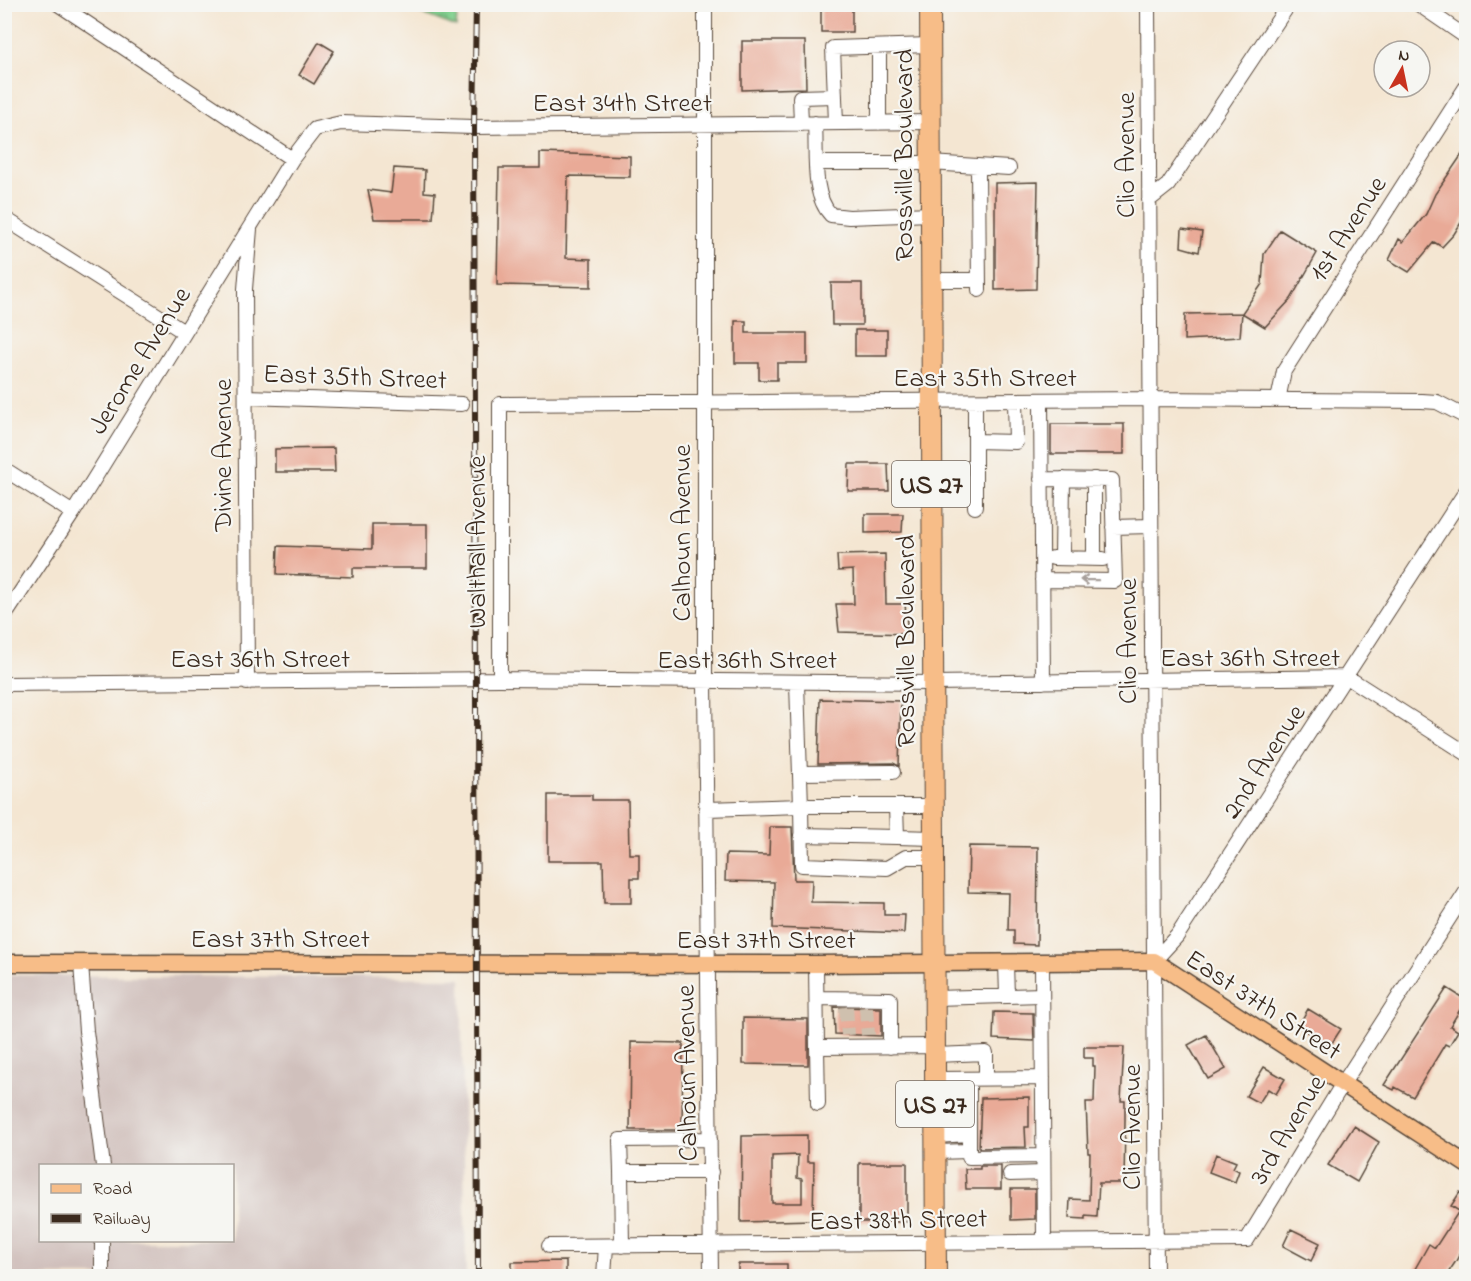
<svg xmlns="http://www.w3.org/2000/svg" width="1471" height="1281" font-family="'Indie Flower',sans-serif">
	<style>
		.industrial { fill: #d0c0bc; fill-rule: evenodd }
		.park { fill: url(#park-crowns); stroke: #5e7e57; stroke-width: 1.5 }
		.building { fill: #e9aa97; fill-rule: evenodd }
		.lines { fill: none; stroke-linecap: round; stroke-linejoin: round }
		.minor-tunnel { stroke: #cfc0ae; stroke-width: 14; stroke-dasharray: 14 7; stroke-linecap: butt }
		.minor-casing { stroke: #574639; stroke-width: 16 }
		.major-casing { stroke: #574639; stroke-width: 19 }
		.highway-casing { stroke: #574639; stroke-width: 22 }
		.minor { stroke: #fff; stroke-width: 14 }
		.major { stroke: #f7bd88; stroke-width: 16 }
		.highway { stroke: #f7bd88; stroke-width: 20 }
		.rail-casing { stroke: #3b2a1e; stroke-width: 6 }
		.rail { stroke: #f6f6f2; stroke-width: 4; stroke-dasharray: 11; stroke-linecap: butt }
		.oneway { stroke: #a79f9a }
		.labels { text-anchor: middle; stroke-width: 4.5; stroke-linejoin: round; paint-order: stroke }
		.shield { fill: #f6f6f2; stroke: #73675e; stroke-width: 1.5 }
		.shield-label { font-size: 26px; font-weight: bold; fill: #3b2a1e }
		.street-label { font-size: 27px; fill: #3b2a1e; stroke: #f6f6f2 }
	</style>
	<defs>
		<pattern id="park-crowns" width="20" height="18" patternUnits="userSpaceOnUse" patternTransform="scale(1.5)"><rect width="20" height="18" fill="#82d190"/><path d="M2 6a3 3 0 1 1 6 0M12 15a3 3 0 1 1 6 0" fill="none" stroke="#6caa75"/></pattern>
	</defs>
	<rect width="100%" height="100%" fill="#f6f6f2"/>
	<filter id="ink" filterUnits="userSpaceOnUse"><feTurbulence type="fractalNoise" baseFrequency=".0167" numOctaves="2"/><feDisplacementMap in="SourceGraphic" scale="12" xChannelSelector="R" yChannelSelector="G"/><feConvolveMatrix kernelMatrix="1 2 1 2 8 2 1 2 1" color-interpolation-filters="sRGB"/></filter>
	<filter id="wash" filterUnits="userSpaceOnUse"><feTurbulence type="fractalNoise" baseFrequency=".008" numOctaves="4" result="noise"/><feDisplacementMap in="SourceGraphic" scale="24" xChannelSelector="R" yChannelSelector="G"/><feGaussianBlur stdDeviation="1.35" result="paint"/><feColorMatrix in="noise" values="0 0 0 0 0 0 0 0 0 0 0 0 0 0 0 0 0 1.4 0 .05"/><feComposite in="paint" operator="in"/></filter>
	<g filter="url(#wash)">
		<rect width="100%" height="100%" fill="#f4e6d2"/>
		<path class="industrial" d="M5 975 461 978 466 1276H5ZM40 1166H232V1240H40Z"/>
		<path class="park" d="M400 5H458L456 27Z"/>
		<g id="blocks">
			<path class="building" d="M821 4H852V32H821Z
				M742 41H805L806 88 742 90Z
				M319 42 334 51 314 84 299 75Z
				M1467 147V213L1454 234 1442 247 1434 242 1409 272 1389 260 1399 239 1403 242 1426 214 1435 194Z
				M540 153 630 156V177L568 176 566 258 591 259V287L497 285 499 168H540Z
				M394 168 425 170 424 192 435 193 433 219H374L368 190 391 193Z
				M1038 182 1036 289 995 290V183Z
				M1182 229 1202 232 1199 252 1181 247Z
				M1280 230 1317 253 1291 299 1265 327 1242 313 1262 284 1264 254Z
				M831 283H862V325H832Z
				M1242 313 1240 337 1184 340 1185 314Z
				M735 321H746V333H807V363H777V380H759V363H735Z
				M855 330H887V356H855Z
				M1051 424H1124V454H1051Z
				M334 448 335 472H275V449Z
				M849 464H888L889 491H848Z
				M865 514H903L902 532 865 533Z
				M372 524H427V568H353V577L277 574 278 546 372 549Z
				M885 554 886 604H905L908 634 839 632 836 604H854L853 570 838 571 837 555Z
				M820 699 901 701 899 766 893 763 818 764Z
				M548 795H592V800H628L629 854H639V878H631V903H604L603 861H548Z
				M770 827H792L794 880H812L811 902 884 903V915H905L904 933 773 928 774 882 725 881 726 854 769 855Z
				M969 846 1038 847 1037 945 1014 944V930H1008L1009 893 968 892Z
				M1447 988 1466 1000 1450 1026 1458 1031 1449 1046 1445 1044 1413 1097 1395 1087 1394 1090 1384 1085Z
				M834 1007 881 1008V1036L835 1034Z
				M1308 1009 1341 1029 1330 1046 1298 1026Z
				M994 1012 1033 1013 1034 1041 993 1039Z
				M743 1018 808 1019V1065L743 1064Z
				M1206 1035 1226 1069 1208 1079 1188 1045Z
				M631 1042 683 1043 682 1130H630Z
				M1084 1047H1124L1121 1101H1125V1119L1124 1183H1099L1097 1217 1085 1216V1219L1069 1218 1070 1199 1089 1200 1090 1153H1088L1086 1102H1094L1095 1066H1093V1058H1084Z
				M1264 1067 1285 1079 1276 1094 1268 1089 1259 1103 1246 1096Z
				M1029 1097V1127H1025L1026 1147 979 1148 981 1098Z
				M1354 1126 1379 1142 1357 1182 1328 1165Z
				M807 1135V1162H814L813 1220 741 1222 742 1136ZM798 1155 797 1178 802 1179V1203H772V1156Z
				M1216 1154 1236 1162 1233 1168 1239 1171 1235 1182 1209 1172Z
				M859 1163H907V1222H859Z
				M980 1166H1001V1189H966L965 1169H980Z
				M1011 1189H1035V1219L1011 1220Z
				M1460 1192 1467 1196V1240L1456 1261 1446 1276H1411L1429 1244 1435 1248 1459 1211 1451 1206Z
				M1291 1229 1320 1243 1311 1261 1283 1246Z
				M566 1261V1276H512V1262Z
				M738 1264H787V1276H738Z"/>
		</g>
	</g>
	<g filter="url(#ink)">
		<use href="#blocks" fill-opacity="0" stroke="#574639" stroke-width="1.5"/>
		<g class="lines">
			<path class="minor-tunnel" d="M846 1007 848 1035
				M866 1007 868 1035"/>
			<defs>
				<path id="minor" d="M58 4 292 159
					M705 4V683L711 1276
					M1148 4 1156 1276
					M1418 4 1466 37
					M815 123C817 151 811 195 831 215L849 217 931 214
					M836 123 833 48 930 45
					M879 123V47
					M801 124 800 97 835 96
					M818 163H930L1009 168
					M978 167 979 290
					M1149 200 1168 185 1289 4
					M4 218 184 332
					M930 280H979
					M246 397 462 404
					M1278 400 1284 371 1466 87
					M975 401V507
					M1041 401 1043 682
					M975 441 1016 442 1015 401
					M4 469 73 513
					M1041 479 1112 480 1115 581 1042 580
					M1094 479V558
					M1113 527 1150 526
					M1053 558 1103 559
					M1062 558 1063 479
					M4 617 73 513 292 159 315 129 341 123 474 127 930 122
					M500 679V404L1149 399 1422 401 1437 402 1466 417
					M247 683 245 289 250 229
					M797 683 801 806H933
					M4 684 500 679 932 683 1347 677 1466 753
					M801 773 893 772
					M707 809 801 806 802 865 887 868 906 857H934
					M801 835 897 837 896 806
					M897 837 934 838
					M1154 961 1177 936 1466 491
					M1006 963 1007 996
					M1042 963 1044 1242
					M81 964 86 1031 103 1166
					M816 964 817 1047 935 1046
					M818 998 890 999V1047
					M935 998 1042 995
					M817 1047 818 1104
					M935 1055 986 1053V1079
					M935 1079 1043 1078
					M969 1079V1157L1043 1156
					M935 1105 969 1104
					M936 1136 969 1134
					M936 1152 969 1151
					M621 1172 620 1140 710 1139
					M1010 1174 1043 1173
					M549 1246 1247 1240 1342 1085 1466 892
					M622 1246 621 1172H711
					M102 1276V1240
					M604 1276 606 1246"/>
				<path id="major" d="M4 963 816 964 1154 961 1466 1164"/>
				<path id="highway" d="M930 4 936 1276"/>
			</defs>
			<use href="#minor" class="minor-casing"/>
			<use href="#major" class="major-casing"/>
			<use href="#highway" class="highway-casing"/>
			<use href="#minor" class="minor"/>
			<use href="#major" class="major"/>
			<use href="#highway" class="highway"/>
			<defs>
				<path id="rail" d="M476 4 474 127 478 1276"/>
			</defs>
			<use href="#rail" class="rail-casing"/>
			<use href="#rail" class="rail"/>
		</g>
		<defs><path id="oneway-shaft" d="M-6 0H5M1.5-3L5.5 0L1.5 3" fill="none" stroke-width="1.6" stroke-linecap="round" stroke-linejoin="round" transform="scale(1.5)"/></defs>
		<use class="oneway" href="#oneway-shaft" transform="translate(1089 580) rotate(-179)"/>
	</g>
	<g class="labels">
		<g class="shield">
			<rect x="892" y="461" width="78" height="46" rx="4.5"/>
			<rect x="896" y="1081" width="78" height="46" rx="4.5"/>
		</g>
		<g class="shield-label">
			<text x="931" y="493">US 27</text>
			<text x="935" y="1113">US 27</text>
		</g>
		<g class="street-label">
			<text x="622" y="111">East 34th Street</text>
			<text transform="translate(903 155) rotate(-90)" y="9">Rossville Boulevard</text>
			<text transform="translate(1125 155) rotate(-90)" y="9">Clio Avenue</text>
			<text transform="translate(1347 228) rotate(-57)" y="9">1st Avenue</text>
			<text transform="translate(139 360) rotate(-58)" y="9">Jerome Avenue</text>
			<text transform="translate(355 376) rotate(2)" y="9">East 35th Street</text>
			<text x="985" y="386">East 35th Street</text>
			<text transform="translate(222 455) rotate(-90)" y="9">Divine Avenue</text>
			<text transform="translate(681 533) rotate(-90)" y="9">Calhoun Avenue</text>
			<text transform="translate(476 542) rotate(-90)" y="9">Walthall Avenue</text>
			<text transform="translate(905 641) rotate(-90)" y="9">Rossville Boulevard</text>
			<text transform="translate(1127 641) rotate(-90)" y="9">Clio Avenue</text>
			<text x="1250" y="666">East 36th Street</text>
			<text x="260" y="667">East 36th Street</text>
			<text x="747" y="668">East 36th Street</text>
			<text transform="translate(1263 761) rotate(-57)" y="9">2nd Avenue</text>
			<text x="280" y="947">East 37th Street</text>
			<text x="766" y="948">East 37th Street</text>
			<text transform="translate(1264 1004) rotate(33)" y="9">East 37th Street</text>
			<text transform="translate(686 1073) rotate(-91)" y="9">Calhoun Avenue</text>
			<text transform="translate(1131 1127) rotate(-90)" y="9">Clio Avenue</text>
			<text transform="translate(1287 1129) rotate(-59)" y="9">3rd Avenue</text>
			<text transform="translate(898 1219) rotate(-1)" y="9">East 38th Street</text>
		</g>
	</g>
	<rect width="1471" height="1281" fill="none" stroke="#f6f6f2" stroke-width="24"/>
	<rect x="39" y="1164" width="195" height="78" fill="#f6f6f2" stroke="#aba49d" stroke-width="1.5"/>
	<rect x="51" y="1184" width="30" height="9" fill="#f7bd88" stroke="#aba49d" stroke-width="1.5"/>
	<text x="93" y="1194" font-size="18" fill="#3b2a1e">Road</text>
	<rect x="51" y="1214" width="30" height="9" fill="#3b2a1e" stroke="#aba49d" stroke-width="1.5"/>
	<text x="93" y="1224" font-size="18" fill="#3b2a1e">Railway</text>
	<g transform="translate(1402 69) rotate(9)"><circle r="28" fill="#f6f6f2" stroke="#aba49d" stroke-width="1.5"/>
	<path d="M0-4.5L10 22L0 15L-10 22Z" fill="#c8321e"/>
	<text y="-9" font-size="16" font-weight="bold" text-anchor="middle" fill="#3b2a1e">N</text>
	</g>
</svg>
